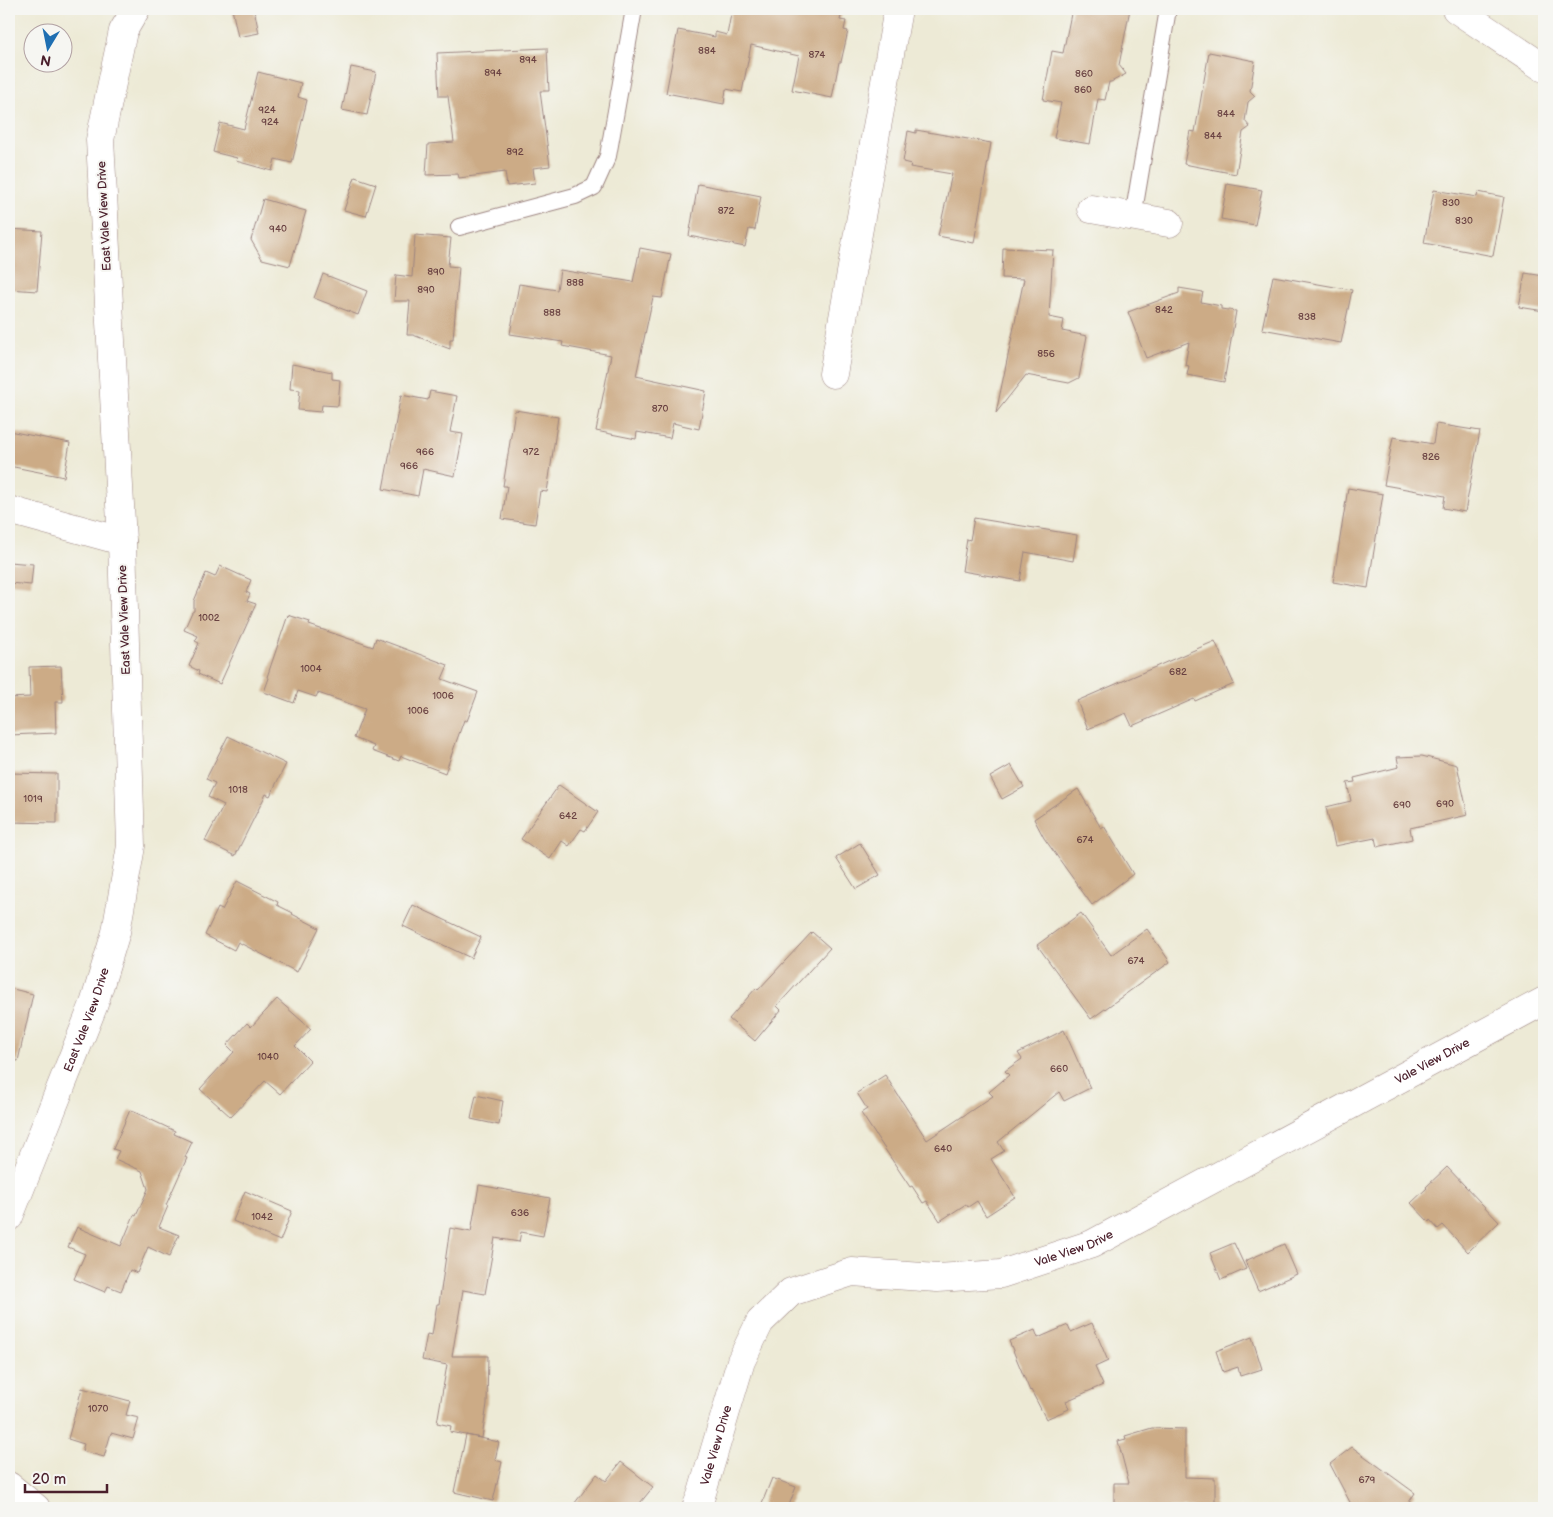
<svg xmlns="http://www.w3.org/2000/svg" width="1553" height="1517" font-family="'Balsamiq Sans',sans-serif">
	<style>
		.building { fill: #ccab86 }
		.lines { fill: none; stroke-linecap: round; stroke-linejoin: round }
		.lane-casing { stroke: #9c8480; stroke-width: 18 }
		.street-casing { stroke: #9c8480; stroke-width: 29 }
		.secondary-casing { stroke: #9c8480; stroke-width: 29 }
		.lane { stroke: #fff; stroke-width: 16 }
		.street { stroke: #fff; stroke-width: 28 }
		.secondary { stroke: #fff; stroke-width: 28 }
		.labels { text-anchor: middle; stroke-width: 4; stroke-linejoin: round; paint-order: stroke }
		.number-label { font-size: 10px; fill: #6a4242 }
		.street-label { font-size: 12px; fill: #4a1f2b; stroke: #f6f6f2 }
	</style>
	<rect width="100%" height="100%" fill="#f6f6f2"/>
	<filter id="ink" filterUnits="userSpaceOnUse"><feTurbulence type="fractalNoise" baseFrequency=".02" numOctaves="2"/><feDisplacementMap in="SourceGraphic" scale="10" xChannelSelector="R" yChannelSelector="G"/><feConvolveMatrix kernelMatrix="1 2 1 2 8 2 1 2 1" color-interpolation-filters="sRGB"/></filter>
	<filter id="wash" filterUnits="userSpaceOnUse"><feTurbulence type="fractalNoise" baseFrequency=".0096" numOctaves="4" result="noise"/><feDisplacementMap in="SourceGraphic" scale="20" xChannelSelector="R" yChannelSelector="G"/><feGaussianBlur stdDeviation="1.12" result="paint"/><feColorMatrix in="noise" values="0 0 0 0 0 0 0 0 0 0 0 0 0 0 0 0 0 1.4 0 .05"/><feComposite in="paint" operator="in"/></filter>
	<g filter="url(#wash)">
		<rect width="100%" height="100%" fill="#edead6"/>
		<g id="blocks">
			<path class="building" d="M232 9H254L259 33 238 37Z
				M732 9H843L840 20 846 21 844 30 848 31 841 62H839L832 98 792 90 799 56 751 45 742 92 726 89 724 104 666 93 678 30 715 37V32L727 35Z
				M1072 9H1130L1119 65 1126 74 1111 82H1109L1105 100 1098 99 1090 144 1054 138 1061 103 1043 100 1052 51 1063 53Z
				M547 48 549 91H540L550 166 533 168 535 183 507 186 505 172 459 178 458 174 426 175 428 144 454 142 448 96H439L437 53Z
				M1209 52 1255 61 1250 91 1255 96 1248 102 1245 121 1250 127 1243 132 1236 174 1184 164 1190 131 1195 132Z
				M351 67 376 72 367 115 342 110Z
				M258 72 301 83 298 97 307 100 292 163 275 159 272 171 236 161 237 158 213 152 220 123 244 129Z
				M916 130 991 143 974 243 938 236 952 174 910 167 911 164 903 162 908 131 916 133Z
				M355 177 376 184 366 216 344 210Z
				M698 184 761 196 755 230 749 229 745 247 689 236Z
				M1227 184 1262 190 1255 225 1221 219Z
				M1434 190 1477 197 1478 192 1504 197 1493 256 1424 243Z
				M263 199 306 211 290 266 262 259 251 240Z
				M9 229 42 231 37 291 9 289Z
				M415 235 451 238 448 266 459 267 453 339H450V349L413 335H407L410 301H394L396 275 412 277Z
				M640 248 671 254 662 298 653 297 636 376 706 391 699 429 673 423 670 438 637 432 636 439 596 431 611 355 562 346 563 342 510 334 519 284 557 290 560 270 633 282Z
				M1003 248 1053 250 1049 317 1064 320 1062 331 1087 336 1079 378 1069 383 1026 375 996 413 1024 279 1002 278Z
				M1525 273 1544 276V311L1519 307Z
				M323 274 367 291 358 315 314 298Z
				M1273 276 1352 290 1341 343 1262 329Z
				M1179 288 1203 292 1201 302 1221 306V309L1236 311 1224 382 1187 375 1189 366 1185 365 1189 342 1146 358 1128 312 1179 293Z
				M292 364 332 372V379L340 380 338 406 322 405 321 412 298 410 300 390 290 389Z
				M430 391 457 396 450 432 463 434 455 476 423 469 418 496 383 489 401 395 428 400Z
				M515 410 558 417 547 492 540 491 535 524 502 519 507 486H503Z
				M1436 424 1480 431 1465 512 1443 508 1445 496 1384 485 1393 437 1433 444Z
				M9 431 70 443 64 477 9 466Z
				M1348 488 1383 494 1368 588 1333 582Z
				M974 518 1077 535 1073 561 1025 552 1020 581 962 571 967 539 970 540Z
				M9 562 33 564 31 585 9 583Z
				M220 566 251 580 246 592 250 594 247 601 256 604 220 684 198 674 199 671 189 666 199 643 195 641 198 636 184 630 192 612 194 611V601L206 573 215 577Z
				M288 615 310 622 309 625 373 647 376 638 448 665 442 679 478 692 467 721 464 720 445 773 401 756 399 761 372 751 374 746 354 738 365 709 318 693 316 697 298 691 294 703 264 692 269 678 267 677Z
				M1215 641 1234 684 1195 701 1194 699 1132 726 1126 713 1088 729 1077 701Z
				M61 666 63 702H55L56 733 9 735V698L30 697 29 667Z
				M228 736 286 764 270 796 266 794 235 856 205 841 224 805 208 797 215 783 206 779Z
				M1422 756 1457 765 1468 815 1410 828 1412 839 1377 847 1375 838 1335 846 1326 807 1351 801 1347 783 1355 782 1354 778 1399 767 1397 757Z
				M1011 765 1024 787 1002 799 990 777Z
				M9 773 57 774V823L9 822Z
				M559 785 598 812 585 831 581 829 569 846 562 841 550 859 521 839Z
				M1078 789 1101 828 1104 826 1133 874 1092 905 1044 838 1034 819Z
				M860 843 880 875 856 889 836 858Z
				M237 881 278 902 277 905 293 913 292 914 319 928 297 972 238 942 234 950 205 935 218 908 222 910Z
				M413 905 481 937 471 958 403 926Z
				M1081 913 1111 955 1147 929 1170 962 1091 1019 1037 945Z
				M812 932 830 948 777 1006 781 1010 755 1041 729 1019 756 988 758 990Z
				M9 988 33 994 18 1061 9 1060Z
				M277 999 311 1029 295 1046 310 1061 280 1094 265 1081 231 1117 200 1089 234 1052 227 1045 247 1023 251 1027Z
				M1064 1030 1090 1088 1064 1101 1059 1092 998 1142 1004 1151 991 1159 1015 1197 986 1216 977 1201 968 1207 966 1204 940 1221 927 1201 923 1203 912 1186 910 1187 861 1113 867 1109 857 1093 885 1075 927 1140 993 1096 989 1092 1009 1075 1005 1071 1022 1059 1018 1053Z
				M476 1095 503 1101 499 1125 471 1119Z
				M130 1110 175 1131 174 1134 192 1142 185 1157 187 1158 166 1205 168 1206 159 1227 179 1235 169 1257 148 1247 137 1273 130 1270 121 1291 108 1286 105 1292 74 1279 85 1254 68 1247 77 1227 121 1246 134 1215 136 1216 148 1189 142 1171 115 1159 119 1151 113 1149Z
				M1447 1167 1499 1222 1468 1252 1443 1225 1438 1229 1430 1220 1429 1222 1411 1203 1427 1188 1426 1187Z
				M479 1185 550 1198 543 1236 521 1232 519 1242 495 1238 485 1294 463 1290 452 1356H488L487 1404 482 1438 450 1432 451 1426 437 1423 447 1365 422 1360 427 1334 432 1335 437 1304H439L450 1228 471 1232Z
				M245 1191 292 1211 280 1241 233 1221Z
				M1234 1243 1246 1269 1221 1280 1210 1253Z
				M1284 1244 1297 1274 1258 1291 1245 1261Z
				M1092 1323 1108 1361 1095 1367 1103 1385 1066 1401 1069 1409 1046 1419 1031 1390 1030 1391 1009 1341 1035 1330 1038 1338 1068 1325 1071 1332Z
				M1252 1337 1262 1369 1240 1376 1238 1367 1223 1372 1216 1351Z
				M82 1388 130 1401 126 1415 139 1418 133 1439 111 1433 104 1457 82 1451 84 1444 68 1439Z
				M1152 1428 1185 1429V1477L1215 1478V1508H1114V1483H1129L1118 1441 1126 1439 1125 1436Z
				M466 1435 499 1442 495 1460 502 1462 493 1501 454 1492Z
				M1352 1447 1415 1493 1405 1508H1353L1330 1464Z
				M621 1462 653 1487 636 1508H571L597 1474 606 1481Z
				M772 1478 796 1487 788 1508H760Z"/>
		</g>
	</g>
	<g filter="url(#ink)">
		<use href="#blocks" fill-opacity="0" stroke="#9c8480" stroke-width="1"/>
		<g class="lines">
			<defs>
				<path id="lane" d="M1133 217 1168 9
					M459 227 575 196 594 187 608 156 634 9"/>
				<path id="street" d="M1091 209 1169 223
					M833 374 898 9
					M9 1486 36 1508"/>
				<g id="secondary">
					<path d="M1456 9 1544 68"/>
					<path d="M9 510 122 541"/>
					<path id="s1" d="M9 1217 94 1004 116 932 131 846 122 541 100 140 123 31 136 9"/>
					<path id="s2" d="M696 1508 701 1496 741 1361 760 1322 791 1292 852 1272 937 1278 1001 1274 1092 1244 1544 1001"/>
				</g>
			</defs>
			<use href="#lane" class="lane-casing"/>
			<use href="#street" class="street-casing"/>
			<use href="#secondary" class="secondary-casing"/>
			<use href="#lane" class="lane"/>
			<use href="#street" class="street"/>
			<use href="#secondary" class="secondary"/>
		</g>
	</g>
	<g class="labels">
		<g class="number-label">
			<text x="707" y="54">884</text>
			<text x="817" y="58">874</text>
			<text x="528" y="63">894</text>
			<text x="493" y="76">894</text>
			<text x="1084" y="77">860</text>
			<text x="1083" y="93">860</text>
			<text x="267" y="113">924</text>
			<text x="1226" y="117">844</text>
			<text x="270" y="125">924</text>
			<text x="1213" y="139">844</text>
			<text x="515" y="155">892</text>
			<text x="1451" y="206">830</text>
			<text x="726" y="214">872</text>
			<text x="1464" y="224">830</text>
			<text x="278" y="232">940</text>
			<text x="436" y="275">890</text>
			<text x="575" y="286">888</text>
			<text x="426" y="293">890</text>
			<text x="1164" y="313">842</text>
			<text x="552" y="316">888</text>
			<text x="1307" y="320">838</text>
			<text x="1046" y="357">856</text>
			<text x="660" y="412">870</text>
			<text x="425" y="455">966</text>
			<text x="531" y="455">972</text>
			<text x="1431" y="460">826</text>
			<text x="409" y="469">966</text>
			<text x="209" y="621">1002</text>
			<text x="311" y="672">1004</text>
			<text x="1178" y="675">682</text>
			<text x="443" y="699">1006</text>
			<text x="418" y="714">1006</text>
			<text x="238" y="793">1018</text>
			<text x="33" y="802">1019</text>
			<text x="1445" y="807">690</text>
			<text x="1402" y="808">690</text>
			<text x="568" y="819">642</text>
			<text x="1085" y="843">674</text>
			<text x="1136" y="964">674</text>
			<text x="268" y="1060">1040</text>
			<text x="1059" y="1072">660</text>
			<text x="943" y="1152">640</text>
			<text x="520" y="1216">636</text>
			<text x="262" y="1220">1042</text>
			<text x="98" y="1412">1070</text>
			<text x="1367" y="1483">679</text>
		</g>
		<g class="street-label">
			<text transform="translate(104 216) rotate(-93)" y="4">East Vale View Drive</text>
			<text transform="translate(124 620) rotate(-92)" y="4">East Vale View Drive</text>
			<text dy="4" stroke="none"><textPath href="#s1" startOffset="212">East Vale View Drive</textPath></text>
			<text dy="4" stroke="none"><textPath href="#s2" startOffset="936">Vale View Drive</textPath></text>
			<text dy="4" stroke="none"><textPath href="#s2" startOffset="531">Vale View Drive</textPath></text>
			<text dy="4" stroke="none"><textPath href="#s2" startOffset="66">Vale View Drive</textPath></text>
		</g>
	</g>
	<rect width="1553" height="1517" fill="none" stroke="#f6f6f2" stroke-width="30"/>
	<g transform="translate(48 48) rotate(190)"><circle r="24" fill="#f6f6f2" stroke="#b1a0a2"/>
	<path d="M0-4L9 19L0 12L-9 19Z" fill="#1f6fb2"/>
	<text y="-8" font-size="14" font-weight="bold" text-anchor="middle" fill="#4a1f2b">N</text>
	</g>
	<path d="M25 1484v8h82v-8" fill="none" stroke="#4a1f2b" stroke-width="2.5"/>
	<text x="32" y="1484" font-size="15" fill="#4a1f2b" stroke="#f6f6f2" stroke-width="4" paint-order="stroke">20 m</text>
</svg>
